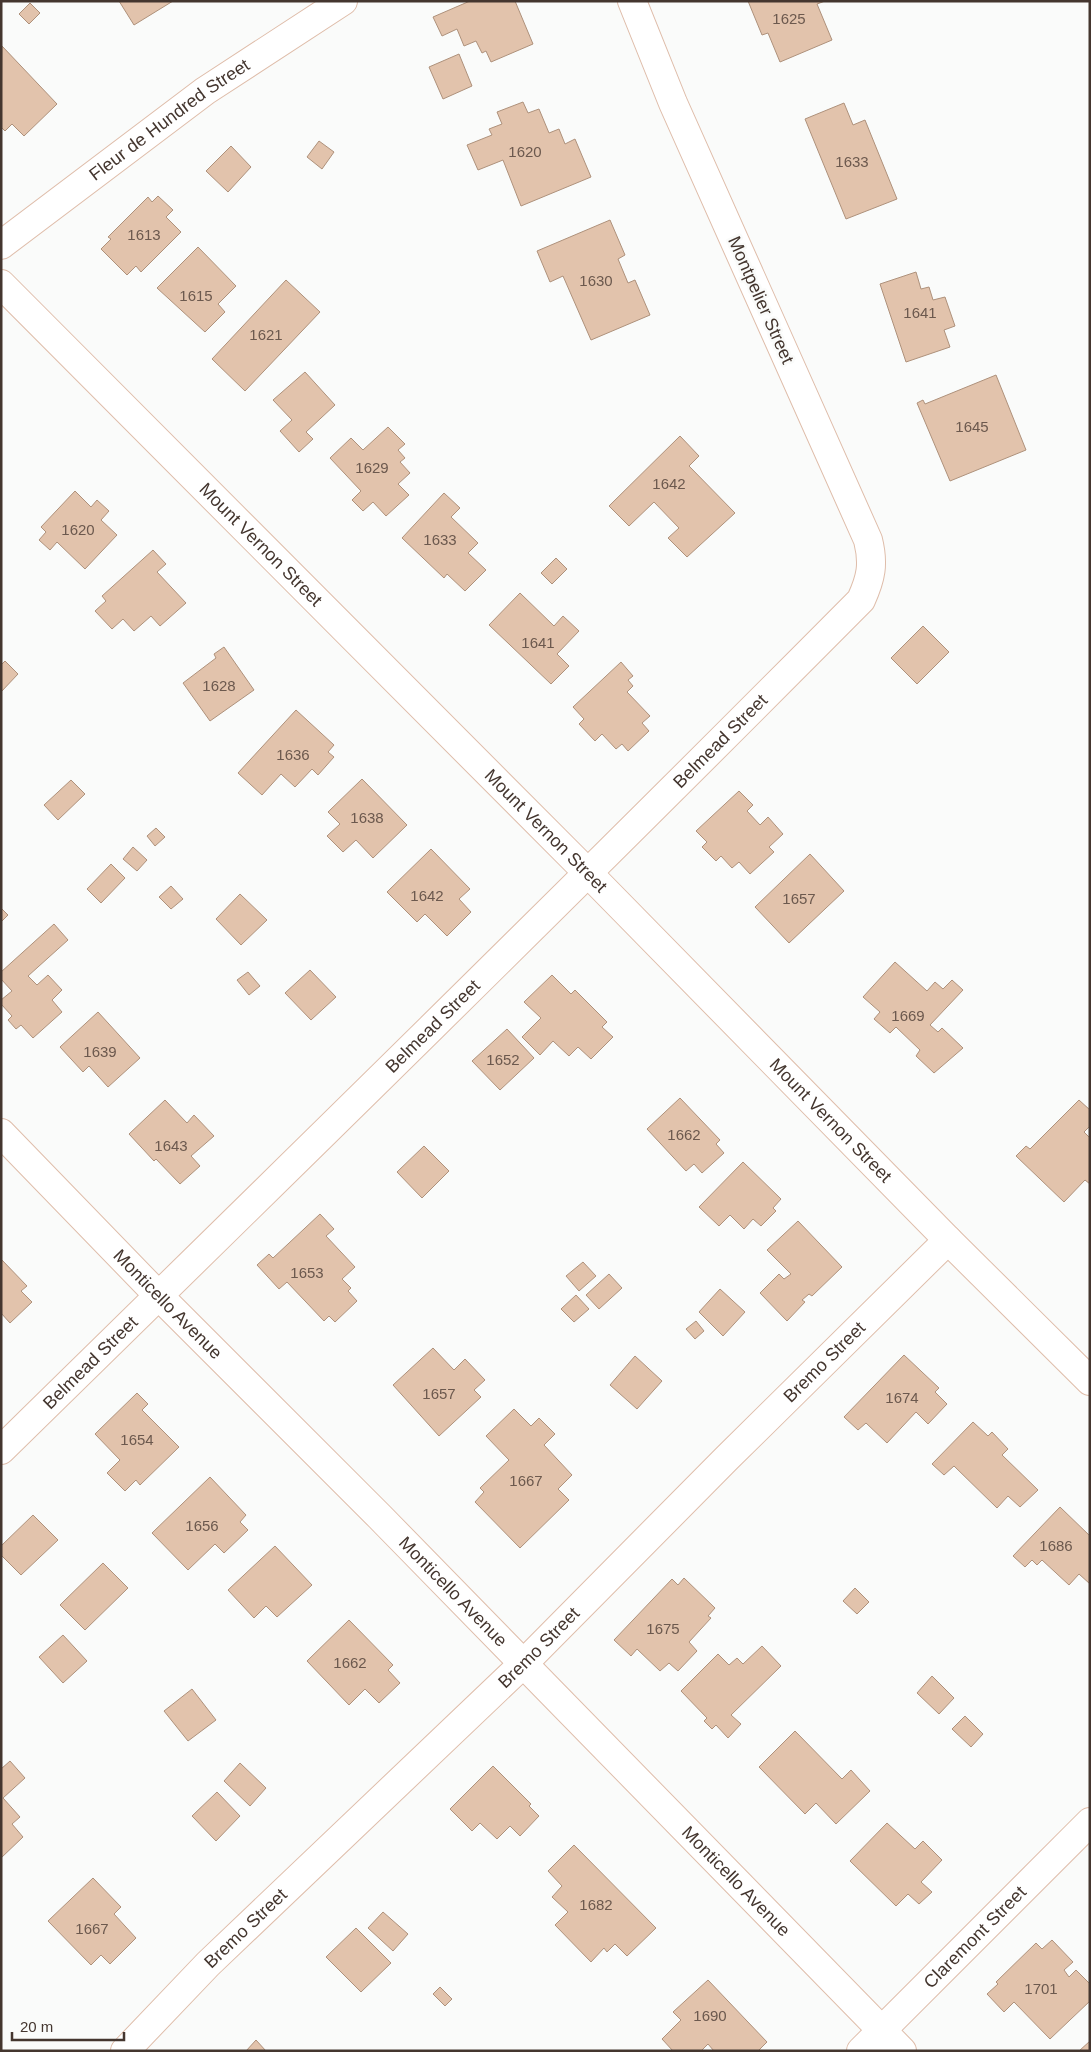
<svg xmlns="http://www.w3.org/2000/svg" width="1091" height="2052" font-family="Arial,sans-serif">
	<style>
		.building { fill: #e2c3ac; stroke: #ae917b }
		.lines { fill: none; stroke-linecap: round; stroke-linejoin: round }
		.street-casing { stroke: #dfbdaa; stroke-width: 30 }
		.street { stroke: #fff; stroke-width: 28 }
		.labels { text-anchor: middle; stroke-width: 5; stroke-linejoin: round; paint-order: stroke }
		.number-label { font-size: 15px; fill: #6c594e }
		.street-label { font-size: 18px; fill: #44362f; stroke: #fafbfa }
	</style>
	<rect width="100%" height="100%" fill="#fafbfa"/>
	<path class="building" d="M119 1H173L134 25Z
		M470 1H515L533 44 491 62 486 51 482 53 476 41 464 46 457 29 442 36 433 17Z
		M748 1H825L817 4 832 40 780 62 768 33 762 35Z
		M30 3 40 13 29 24 19 14Z
		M2 46 57 104 24 136 12 124 5 131 1 127Z
		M459 54 472 86 443 99 429 67Z
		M523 102 528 113 539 109 549 133 559 129 565 144 575 139 591 177 521 206 503 160 478 170 467 145 492 135 489 129 502 124 497 112Z
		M844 103 853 125 865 120 897 199 846 219 805 119Z
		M319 141 334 152 322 169 307 157Z
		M231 146 251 167 228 192 206 171Z
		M158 196 173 210 166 217 181 232 141 272 136 266 127 275 101 249 111 239 108 237 148 197 152 202Z
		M610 220 625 255 618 259 628 283 635 280 650 315 591 340 563 276 550 282 537 251Z
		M198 247 236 286 218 304 225 312 205 332 157 288Z
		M916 272 921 289 929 287 933 300 945 297 955 326 944 330 950 347 906 362 880 284Z
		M286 280 320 312 245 391 212 359Z
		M305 372 335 405 306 432 313 439 299 452 280 431 292 420 273 400Z
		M996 375 1026 450 950 481 917 403 923 400 925 404Z
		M388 427 405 444 398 450 405 458 400 462 410 473 398 484 409 495 386 516 373 502 363 511 352 500 361 491 330 458 351 438 363 450Z
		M680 436 699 456 689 466 735 513 687 557 668 538 679 528 654 502 629 526 609 506Z
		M75 491 91 507 97 500 109 511 101 520 117 535 85 569 57 542 50 550 39 540 46 532 41 527Z
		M444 493 460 508 451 517 478 543 468 553 486 570 465 591 447 574 444 578 402 538Z
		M153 550 166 564 157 572 186 603 160 626 151 616 134 631 123 619 112 629 95 611 106 601 102 596Z
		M556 558 567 569 552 584 541 573Z
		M520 593 554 626 563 616 579 631 557 654 569 666 551 684 489 625Z
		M923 626 949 652 917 684 891 658Z
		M224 647 254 690 210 721 183 683 216 658 214 654Z
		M5 661 18 674 1 692V665Z
		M621 662 633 676 628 680 633 686 627 692 650 716 642 723 649 731 628 751 622 744 616 749 602 734 595 741 579 724 584 719 573 707Z
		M296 710 334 745 328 752 334 757 318 775 312 769 295 787 281 774 262 795 238 773Z
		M362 779 407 825 373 858 356 840 343 852 327 836 340 824 328 812Z
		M71 780 85 794 58 820 44 805Z
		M739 791 753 805 747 811 760 825 768 817 783 834 769 847 774 852 750 874 739 862 732 868 721 856 716 861 702 847 707 842 696 831Z
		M156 828 165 837 155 846 147 836Z
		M133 847 147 860 137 871 123 859Z
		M431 849 470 889 459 899 471 912 447 936 425 914 417 922 387 892Z
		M810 854 844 891 789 943 755 907Z
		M111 864 125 878 101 903 87 889Z
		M171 886 183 899 171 909 159 897Z
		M240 894 267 920 241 945 216 919Z
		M1 908 8 915 1 922Z
		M54 924 68 940 28 976 37 985 48 975 62 990 52 1000 62 1012 33 1038 21 1025 16 1029 8 1020 12 1016 1 1004V1000L12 991 1 979V972Z
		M895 962 927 991 935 982 943 989 952 980 963 990 930 1025 938 1032 942 1028 963 1048 934 1073 916 1056 920 1050 896 1027 890 1033 874 1019 880 1012 863 997Z
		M310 970 336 997 311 1020 285 993Z
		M248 972 260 986 249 995 237 980Z
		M552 975 571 994 575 990 607 1022 602 1027 613 1037 591 1059 578 1047 569 1056 553 1041 540 1055 522 1037 541 1018 524 1002Z
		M98 1012 140 1058 108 1087 89 1066 83 1072 60 1047Z
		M507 1029 534 1058 500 1090 472 1061Z
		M680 1098 720 1140 716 1144 724 1153 702 1173 694 1164 686 1171 647 1129Z
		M165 1100 187 1123 194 1115 214 1136 191 1156 200 1166 180 1184 156 1159 154 1161 129 1134Z
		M1079 1100 1090 1110V1126L1084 1132 1090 1138V1184L1085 1180 1064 1202 1016 1156 1026 1146 1030 1149Z
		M424 1146 449 1171 422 1198 397 1172Z
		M743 1162 781 1199 773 1208 776 1211 761 1226 753 1219 744 1229 730 1215 719 1226 699 1207Z
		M320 1214 334 1229 326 1236 355 1267 342 1279 351 1288 348 1291 357 1301 335 1322 329 1316 324 1321 287 1282 279 1289 257 1265 269 1254 273 1258Z
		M798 1221 842 1267 812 1296 809 1294 802 1300 805 1302 787 1321 760 1293 779 1274 784 1279 791 1274 767 1250Z
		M1 1259 27 1286 21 1291 32 1302 10 1323 1 1313Z
		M583 1262 596 1276 579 1291 566 1276Z
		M609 1274 622 1288 599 1309 586 1295Z
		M720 1289 745 1312 723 1336 699 1312Z
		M576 1295 589 1309 574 1322 561 1309Z
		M696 1321 704 1331 695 1339 686 1329Z
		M433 1348 454 1370 465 1359 485 1380 474 1390 481 1397 439 1436 393 1385Z
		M904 1355 939 1388 935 1392 947 1404 928 1424 916 1412 887 1443 866 1423 858 1430 844 1417Z
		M635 1356 662 1381 637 1409 610 1385Z
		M137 1393 148 1404 142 1410 179 1447 140 1485 136 1480 125 1491 107 1473 120 1460 95 1434Z
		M514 1409 531 1426 539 1418 555 1434 544 1445 572 1475 558 1489 569 1500 520 1548 475 1502 484 1492 480 1488 509 1460 486 1436Z
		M973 1422 988 1436 992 1432 1008 1449 1002 1455 1038 1490 1020 1507 1008 1496 997 1508 954 1466 944 1475 932 1464Z
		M210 1477 246 1515 240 1522 248 1530 224 1553 215 1544 188 1570 152 1533Z
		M1060 1507 1090 1536V1584L1079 1574 1069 1585 1042 1560 1037 1565 1032 1560 1025 1567 1013 1556Z
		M33 1515 58 1540 21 1575 1 1555V1546Z
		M275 1546 312 1585 277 1617 266 1606 254 1618 228 1590Z
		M103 1563 128 1588 85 1630 60 1605Z
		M684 1578 715 1608 708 1616 711 1618 689 1642 697 1651 678 1671 669 1663 660 1671 637 1649 631 1656 614 1640 672 1579 678 1585Z
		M855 1588 869 1602 857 1614 843 1601Z
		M349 1620 393 1665 388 1670 400 1683 379 1703 365 1689 349 1705 307 1661Z
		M63 1635 87 1661 63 1683 39 1657Z
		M762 1646 781 1666 731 1715 741 1724 728 1738 716 1725 712 1729 704 1721 707 1718 681 1691 718 1654 729 1665 737 1658 743 1664Z
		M932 1676 954 1698 939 1714 917 1693Z
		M192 1689 216 1720 188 1741 164 1711Z
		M965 1716 983 1734 971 1747 952 1729Z
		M795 1731 842 1779 851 1770 870 1791 836 1824 816 1803 805 1814 759 1767Z
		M10 1761 25 1778 3 1798 20 1817 12 1824 23 1837 1 1858V1769Z
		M240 1763 266 1788 250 1806 224 1781Z
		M493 1766 531 1804 529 1806 539 1816 520 1836 510 1826 497 1839 480 1823 472 1831 450 1809Z
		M217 1792 240 1816 216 1841 192 1816Z
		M887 1823 915 1849 923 1841 942 1860 921 1882 932 1892 919 1904 908 1894 896 1906 850 1861Z
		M574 1845 656 1928 627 1956 615 1944 607 1952 604 1948 591 1962 555 1925 568 1912 552 1897 562 1886 548 1871Z
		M93 1878 121 1907 114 1914 136 1938 110 1964 101 1955 91 1965 48 1921Z
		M383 1912 408 1934 393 1951 368 1928Z
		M356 1928 391 1963 361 1992 326 1957Z
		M1052 1940 1073 1962 1064 1970 1069 1977 1076 1970 1090 1984V2001L1050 2039 1014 2002 1004 2012 987 1994 998 1984 996 1982 1036 1943 1042 1949Z
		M708 1980 767 2042 758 2051H714L708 2044 701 2051H673L662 2039 681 2020 673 2012Z
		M440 1987 452 1999 445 2006 433 1994Z
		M256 2040 266 2051H246Z
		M1090 2041V2051H1079Z"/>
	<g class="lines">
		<defs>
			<g id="street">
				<path id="s1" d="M1 245 205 91 343 1"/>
				<path id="s2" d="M1 284 587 872 948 1240 1090 1381"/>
				<path id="s3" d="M1 1133 159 1296 380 1517 902 2051"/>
				<path id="s4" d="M1 1450C289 1168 577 886 861 600 871 578 874 564 868 540L673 103 632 1"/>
				<path id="s5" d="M125 2051 208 1964 524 1663 727 1458 948 1240"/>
				<path id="s6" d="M861 2051 1090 1822"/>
			</g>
		</defs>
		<use href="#street" class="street-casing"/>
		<use href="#street" class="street"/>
	</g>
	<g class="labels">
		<g class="number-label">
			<text x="789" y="24">1625</text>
			<text x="525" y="157">1620</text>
			<text x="852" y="167">1633</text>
			<text x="144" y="240">1613</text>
			<text x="596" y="286">1630</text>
			<text x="196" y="301">1615</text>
			<text x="920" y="318">1641</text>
			<text x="266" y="340">1621</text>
			<text x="972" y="432">1645</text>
			<text x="372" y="473">1629</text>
			<text x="669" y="489">1642</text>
			<text x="78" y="535">1620</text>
			<text x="440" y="545">1633</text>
			<text x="538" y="648">1641</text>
			<text x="219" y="691">1628</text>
			<text x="293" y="760">1636</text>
			<text x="367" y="823">1638</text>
			<text x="427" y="901">1642</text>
			<text x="799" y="904">1657</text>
			<text x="908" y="1021">1669</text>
			<text x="100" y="1057">1639</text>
			<text x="503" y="1065">1652</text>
			<text x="684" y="1140">1662</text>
			<text x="171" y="1151">1643</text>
			<text x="307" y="1278">1653</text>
			<text x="439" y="1399">1657</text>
			<text x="902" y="1403">1674</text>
			<text x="137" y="1445">1654</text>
			<text x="526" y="1486">1667</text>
			<text x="202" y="1531">1656</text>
			<text x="1056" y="1551">1686</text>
			<text x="663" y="1634">1675</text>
			<text x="350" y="1668">1662</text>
			<text x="596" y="1910">1682</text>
			<text x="92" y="1934">1667</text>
			<text x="1041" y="1994">1701</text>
			<text x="710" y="2021">1690</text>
		</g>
		<g class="street-label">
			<text dy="6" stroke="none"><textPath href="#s1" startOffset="210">Fleur de Hundred Street</textPath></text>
			<text transform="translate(761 300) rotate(66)" y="6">Montpelier Street</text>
			<text dy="6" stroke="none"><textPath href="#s2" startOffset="368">Mount Vernon Street</textPath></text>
			<text dy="6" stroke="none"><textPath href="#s4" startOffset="1010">Belmead Street</textPath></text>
			<text dy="6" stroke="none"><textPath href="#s2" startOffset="772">Mount Vernon Street</textPath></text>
			<text dy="6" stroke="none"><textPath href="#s4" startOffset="605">Belmead Street</textPath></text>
			<text dy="6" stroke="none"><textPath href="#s2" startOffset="1178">Mount Vernon Street</textPath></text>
			<text dy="6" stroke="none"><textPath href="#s3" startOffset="239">Monticello Avenue</textPath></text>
			<text dy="6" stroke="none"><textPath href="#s5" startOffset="982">Bremo Street</textPath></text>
			<text dy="6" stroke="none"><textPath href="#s4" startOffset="125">Belmead Street</textPath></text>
			<text dy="6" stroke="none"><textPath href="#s3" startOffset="644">Monticello Avenue</textPath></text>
			<text dy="6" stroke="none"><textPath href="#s5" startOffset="578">Bremo Street</textPath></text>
			<text dy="6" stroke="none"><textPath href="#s3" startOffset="1049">Monticello Avenue</textPath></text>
			<text dy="6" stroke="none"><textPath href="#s5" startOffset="172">Bremo Street</textPath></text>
			<text dy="6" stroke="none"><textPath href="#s6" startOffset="161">Claremont Street</textPath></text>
		</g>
	</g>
	<rect width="1091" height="2052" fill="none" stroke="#44362f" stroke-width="5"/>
	<path d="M12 2032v8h112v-8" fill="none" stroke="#44362f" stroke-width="2.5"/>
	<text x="20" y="2032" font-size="15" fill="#44362f" stroke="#fafbfa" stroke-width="4" paint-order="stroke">20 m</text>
</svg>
